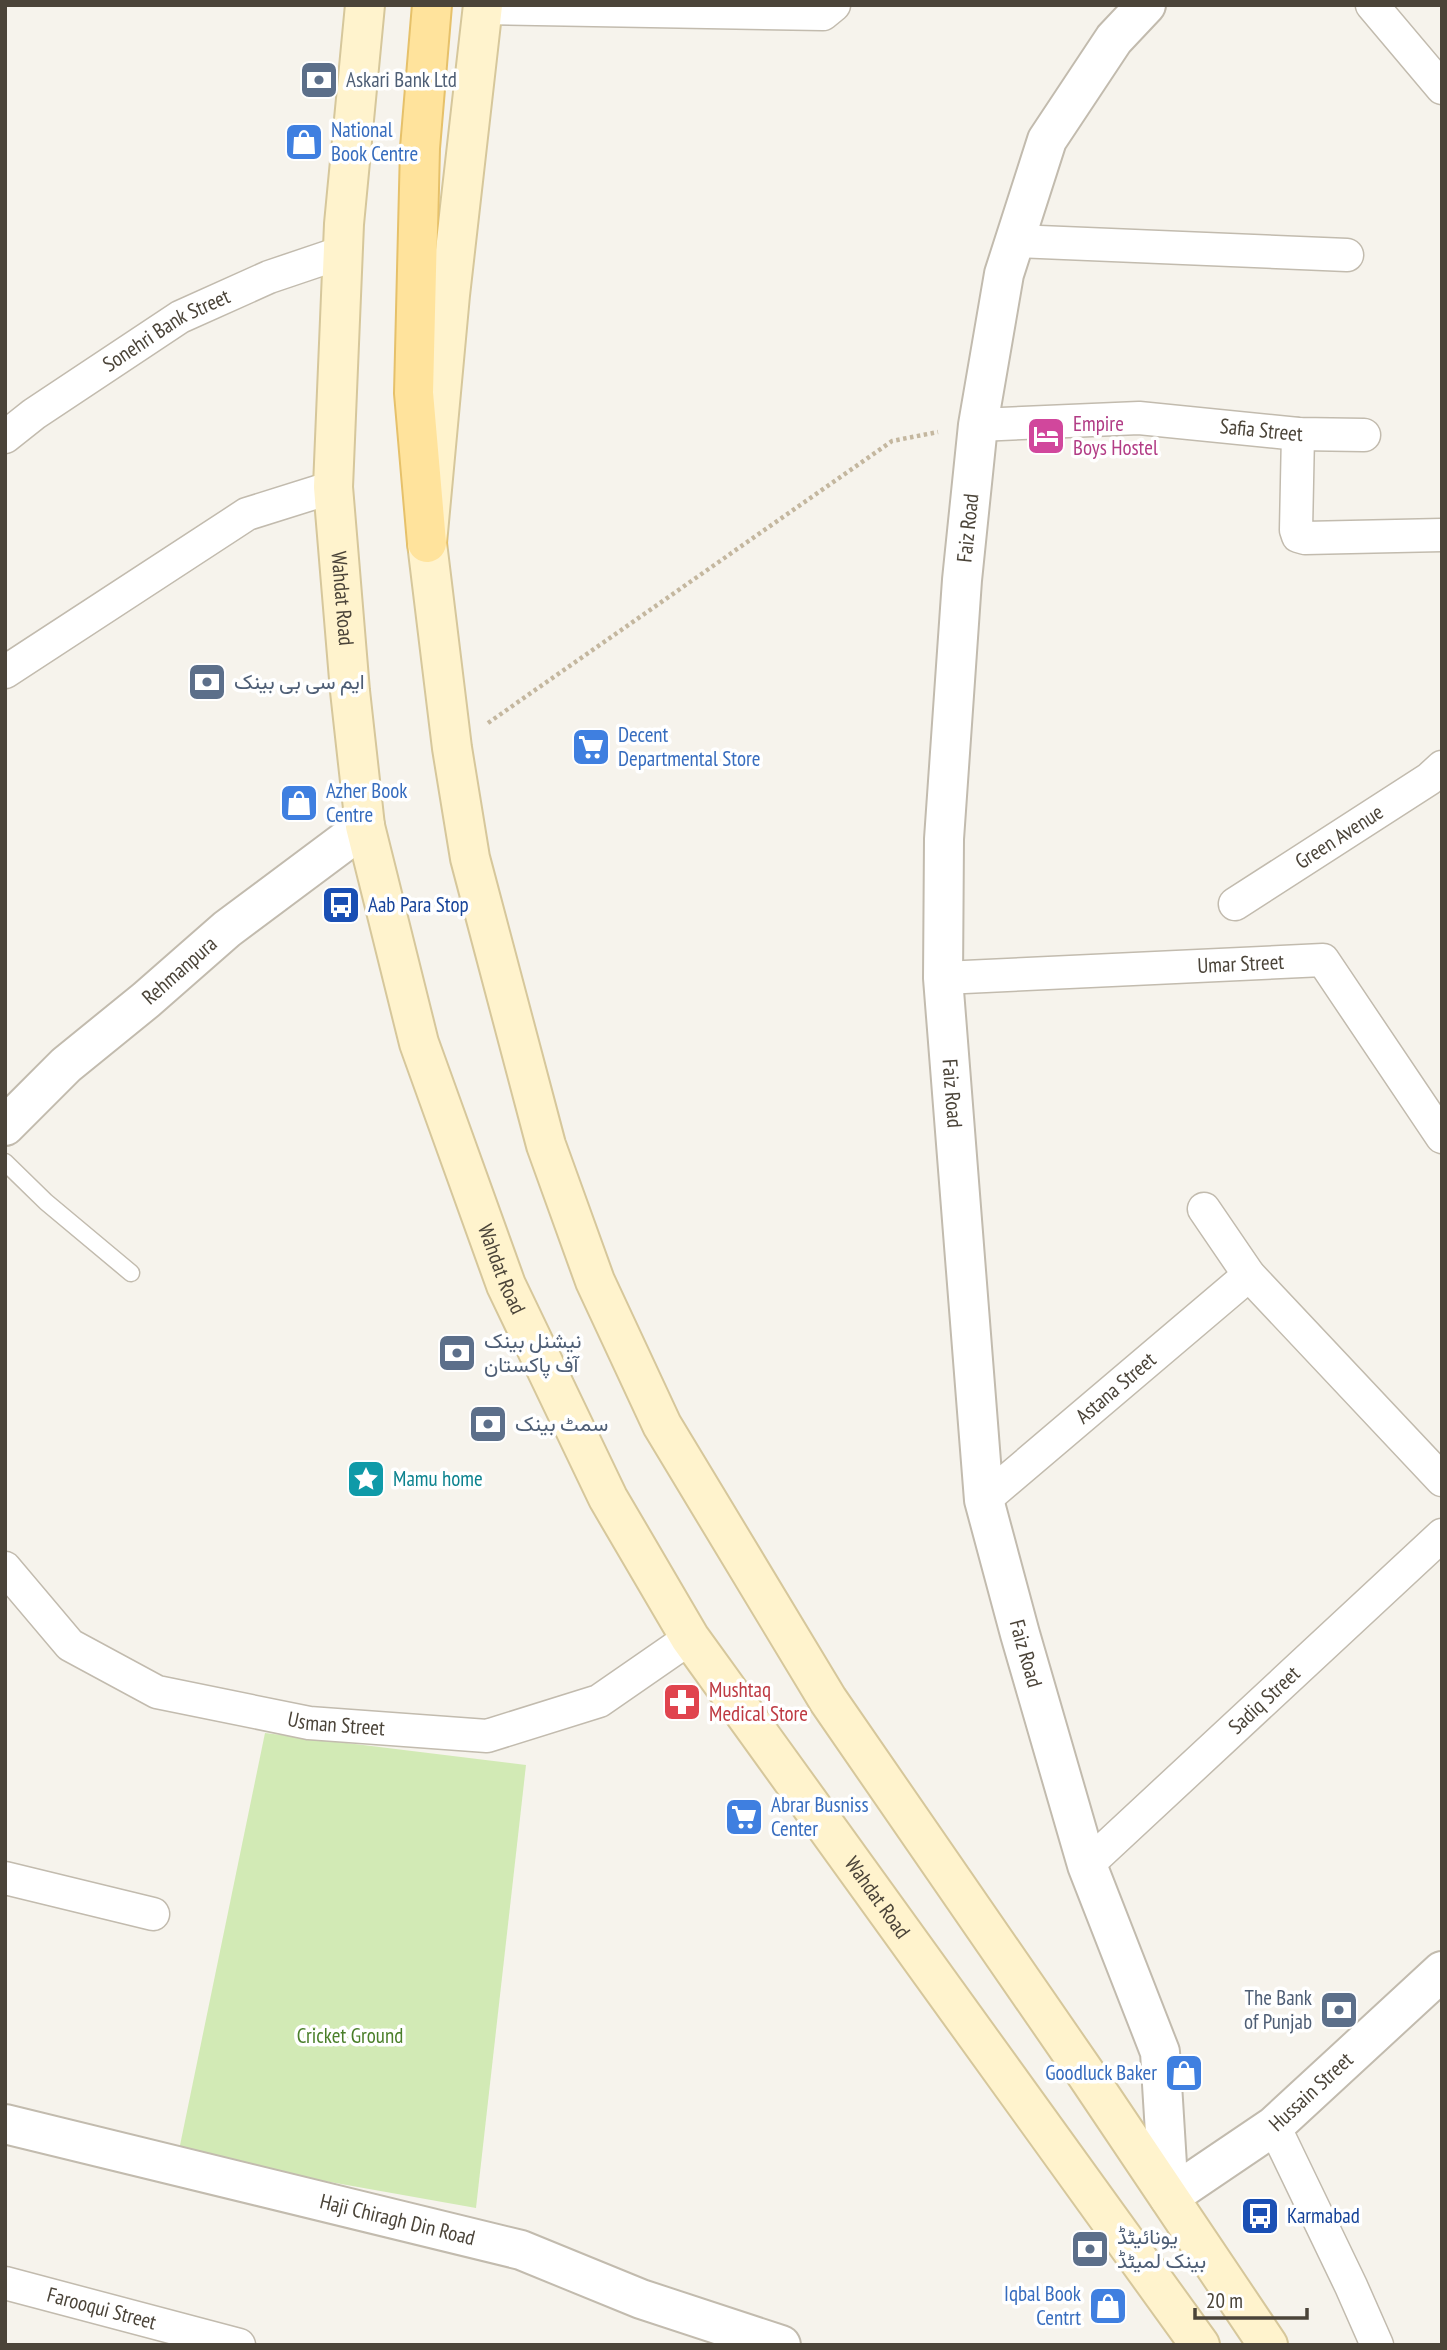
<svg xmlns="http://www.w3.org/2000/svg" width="1447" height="2350" font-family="'PT Sans Narrow',Vazirmatn,sans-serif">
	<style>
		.green { fill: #d2eab5 }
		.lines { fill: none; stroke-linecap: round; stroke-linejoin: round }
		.service-casing { stroke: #c2bbae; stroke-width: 19 }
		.minor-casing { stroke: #c2bbae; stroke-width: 35 }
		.tertiary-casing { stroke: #c2bbae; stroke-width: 42 }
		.secondary-casing { stroke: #d6c79b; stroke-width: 42 }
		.primary-casing { stroke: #e6c16a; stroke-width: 42 }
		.path { stroke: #c4b79f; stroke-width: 4.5; stroke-dasharray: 3.5 3.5; stroke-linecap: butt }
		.service { stroke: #fff; stroke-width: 16 }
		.minor { stroke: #fff; stroke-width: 32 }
		.tertiary { stroke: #fff; stroke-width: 38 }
		.secondary { stroke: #fff3cd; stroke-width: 38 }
		.primary { stroke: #ffe39c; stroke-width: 38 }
		.labels { text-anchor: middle; stroke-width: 7; stroke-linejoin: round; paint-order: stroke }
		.service-label { font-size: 21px; fill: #4e5e75; stroke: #fff; text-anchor: start }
		.shop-label { font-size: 21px; fill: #366cbe; stroke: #fff; text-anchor: start }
		.street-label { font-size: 21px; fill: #4b4439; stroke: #fff }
		.hotel-label { font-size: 21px; fill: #b23c85; stroke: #fff; text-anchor: start }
		.transit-label { font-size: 21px; fill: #164399; stroke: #fff; text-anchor: start }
		.culture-label { font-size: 21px; fill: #0d838f; stroke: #fff; text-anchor: start }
		.health-label { font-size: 21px; fill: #be3a42; stroke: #fff; text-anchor: start }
		.park-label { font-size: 21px; fill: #4a7f2a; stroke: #fff }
	</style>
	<rect width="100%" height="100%" fill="#f6f3ec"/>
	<path class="green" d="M265 1733 526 1765 476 2208 178 2155Z"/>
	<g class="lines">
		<defs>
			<path id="service" d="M5 1162 46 1202 131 1273"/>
			<g id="minor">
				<path d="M1372 5 1442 88"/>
				<path d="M483 8 823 14 834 5"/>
				<path d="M1015 241 1347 255"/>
				<path id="s1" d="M978 425 1139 418 1298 434 1364 435"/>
				<path d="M1298 434 1296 530 1298 536 1305 538 1442 535"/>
				<path id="s2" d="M5 437 34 414 180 317 269 277 343 252"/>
				<path d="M5 672 247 514 333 487"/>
				<path id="s3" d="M1235 904 1429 779 1442 767"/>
				<path id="s4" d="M943 978 1323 960 1442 1137"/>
				<path d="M1204 1209 1249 1275 1442 1480"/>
				<path id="s5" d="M984 1500 1249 1275"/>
				<path id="s6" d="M5 1568 70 1645 157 1692 309 1723 487 1736 599 1701 690 1638"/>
				<path id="s7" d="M1087 1865 1442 1535"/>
				<path d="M5 1878 153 1914"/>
				<path d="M1274 2126 1351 2286 1377 2345"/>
				<path id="s8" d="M5 2283 239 2345"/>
			</g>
			<g id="tertiary">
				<path id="s9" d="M1146 5 1114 39 1047 140 1004 274 978 425 962 580 944 839 943 978 984 1500 1020 1634 1087 1865 1160 2052 1169 2197"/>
				<path id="s10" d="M5 1126 66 1065 146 1000 227 929 365 826"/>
				<path id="s11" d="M5 2124 521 2250 641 2299 781 2345"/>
				<path id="s12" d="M1169 2197 1274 2126 1442 1971"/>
			</g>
			<g id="secondary">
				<path id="s13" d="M365 5 344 224 333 487 350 691 365 826 419 1043 506 1285 608 1498 690 1638 1200 2345"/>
				<path d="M483 5 450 295 427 543 452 748 470 858 546 1145 595 1281 662 1425 828 1700 1086 2074 1268 2345"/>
			</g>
			<path id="primary" d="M427 543 414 393 420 148 432 5"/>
		</defs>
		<use href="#service" class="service-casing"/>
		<use href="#minor" class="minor-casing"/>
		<use href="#tertiary" class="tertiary-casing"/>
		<use href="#secondary" class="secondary-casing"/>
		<use href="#primary" class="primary-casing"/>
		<path class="path" d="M488 723 892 441 938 432"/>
		<use href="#service" class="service"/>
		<use href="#minor" class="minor"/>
		<use href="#tertiary" class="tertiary"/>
		<use href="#secondary" class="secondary"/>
		<use href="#primary" class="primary"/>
	</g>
	<defs>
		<symbol id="bank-square" viewBox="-11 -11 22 22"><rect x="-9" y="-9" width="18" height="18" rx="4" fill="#5c6f8a" stroke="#fff"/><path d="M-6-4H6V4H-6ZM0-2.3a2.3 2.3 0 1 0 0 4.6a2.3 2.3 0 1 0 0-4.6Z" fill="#fff"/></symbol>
		<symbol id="shop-square" viewBox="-11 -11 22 22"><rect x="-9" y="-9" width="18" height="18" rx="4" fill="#3f7fe0" stroke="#fff"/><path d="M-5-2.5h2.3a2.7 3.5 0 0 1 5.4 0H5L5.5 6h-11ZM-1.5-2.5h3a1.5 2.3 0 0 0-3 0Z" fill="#fff"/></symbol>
		<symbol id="hotel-square" viewBox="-11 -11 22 22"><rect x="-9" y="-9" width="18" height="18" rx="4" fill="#d1479c" stroke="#fff"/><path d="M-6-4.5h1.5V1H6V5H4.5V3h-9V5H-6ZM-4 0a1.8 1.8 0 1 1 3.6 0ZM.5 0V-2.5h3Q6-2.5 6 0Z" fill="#fff"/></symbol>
		<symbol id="supermarket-square" viewBox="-11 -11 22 22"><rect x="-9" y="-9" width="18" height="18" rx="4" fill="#3f7fe0" stroke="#fff"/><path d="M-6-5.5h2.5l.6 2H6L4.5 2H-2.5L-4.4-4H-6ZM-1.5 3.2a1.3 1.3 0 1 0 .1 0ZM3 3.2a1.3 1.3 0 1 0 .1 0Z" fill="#fff"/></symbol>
		<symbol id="bus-square" viewBox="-11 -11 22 22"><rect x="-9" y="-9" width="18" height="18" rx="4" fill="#1a4fb4" stroke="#fff"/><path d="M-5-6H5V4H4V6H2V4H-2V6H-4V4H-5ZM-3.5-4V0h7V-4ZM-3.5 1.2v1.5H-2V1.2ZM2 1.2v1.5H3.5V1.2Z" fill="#fff"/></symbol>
		<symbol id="sight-square" viewBox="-11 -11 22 22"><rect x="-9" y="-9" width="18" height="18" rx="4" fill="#0f9aa8" stroke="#fff"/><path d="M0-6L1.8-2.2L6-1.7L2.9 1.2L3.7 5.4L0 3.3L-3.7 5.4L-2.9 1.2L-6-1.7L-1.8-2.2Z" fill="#fff"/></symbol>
		<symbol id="pharmacy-square" viewBox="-11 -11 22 22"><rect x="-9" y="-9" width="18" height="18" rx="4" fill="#e0444e" stroke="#fff"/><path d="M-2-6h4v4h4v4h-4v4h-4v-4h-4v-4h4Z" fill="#fff"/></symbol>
	</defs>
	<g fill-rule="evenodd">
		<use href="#bank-square" x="297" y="58" width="44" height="44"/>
		<use href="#shop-square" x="282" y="120" width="44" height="44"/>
		<use href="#hotel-square" x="1024" y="414" width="44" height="44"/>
		<use href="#bank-square" x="185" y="660" width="44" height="44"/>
		<use href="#supermarket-square" x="569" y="725" width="44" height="44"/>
		<use href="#shop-square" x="277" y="781" width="44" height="44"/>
		<use href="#bus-square" x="319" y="883" width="44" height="44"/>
		<use href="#bank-square" x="435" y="1331" width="44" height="44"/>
		<use href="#bank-square" x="466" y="1402" width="44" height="44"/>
		<use href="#sight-square" x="344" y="1457" width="44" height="44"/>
		<use href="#pharmacy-square" x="660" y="1680" width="44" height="44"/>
		<use href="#supermarket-square" x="722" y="1795" width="44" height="44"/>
		<use href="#bank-square" x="1317" y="1988" width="44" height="44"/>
		<use href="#shop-square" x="1162" y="2051" width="44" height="44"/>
		<use href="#bus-square" x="1238" y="2194" width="44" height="44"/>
		<use href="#bank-square" x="1068" y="2227" width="44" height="44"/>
		<use href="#shop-square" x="1086" y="2284" width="44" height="44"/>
	</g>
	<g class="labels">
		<g class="service-label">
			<text x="346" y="87">Askari Bank Ltd</text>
			<text x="234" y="689">ایم سی بی بینک</text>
			<text x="484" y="1348">نیشنل بینک<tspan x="484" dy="24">آف پاکستان</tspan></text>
			<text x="515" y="1431">سمٹ بینک</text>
			<text x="1312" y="2005" text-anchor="end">The Bank<tspan x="1312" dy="24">of Punjab</tspan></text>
			<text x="1117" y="2244">یونائیٹڈ<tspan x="1117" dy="24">بینک لمیٹڈ</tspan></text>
		</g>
		<g class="shop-label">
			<text x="331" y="137">National<tspan x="331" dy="24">Book Centre</tspan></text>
			<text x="618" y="742">Decent<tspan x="618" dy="24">Departmental Store</tspan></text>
			<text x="326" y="798">Azher Book<tspan x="326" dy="24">Centre</tspan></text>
			<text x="771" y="1812">Abrar Busniss<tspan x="771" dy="24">Center</tspan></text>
			<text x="1157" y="2080" text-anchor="end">Goodluck Baker</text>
			<text x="1081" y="2301" text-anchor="end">Iqbal Book<tspan x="1081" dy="24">Centrt</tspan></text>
		</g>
		<g class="street-label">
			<text dy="7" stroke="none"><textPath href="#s2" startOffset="194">Sonehri Bank Street</textPath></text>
			<text dy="7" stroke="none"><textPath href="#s1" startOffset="284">Safia Street</textPath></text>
			<text transform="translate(968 528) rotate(-84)" y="7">Faiz Road</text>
			<text dy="7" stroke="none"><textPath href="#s13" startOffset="595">Wahdat Road</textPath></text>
			<text dy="7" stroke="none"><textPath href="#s3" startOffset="124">Green Avenue</textPath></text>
			<text dy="7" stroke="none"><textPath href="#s4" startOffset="298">Umar Street</textPath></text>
			<text dy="7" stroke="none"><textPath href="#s10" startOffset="234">Rehmanpura</textPath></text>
			<text dy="7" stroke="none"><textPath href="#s9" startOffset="1132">Faiz Road</textPath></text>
			<text dy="7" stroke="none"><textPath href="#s13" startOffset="1288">Wahdat Road</textPath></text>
			<text dy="7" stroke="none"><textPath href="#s5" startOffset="173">Astana Street</textPath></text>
			<text dy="7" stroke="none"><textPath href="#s9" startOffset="1699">Faiz Road</textPath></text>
			<text dy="7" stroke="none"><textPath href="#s7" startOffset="242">Sadiq Street</textPath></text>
			<text dy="7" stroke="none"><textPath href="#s6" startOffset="382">Usman Street</textPath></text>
			<text dy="7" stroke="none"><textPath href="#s13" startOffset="2023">Wahdat Road</textPath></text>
			<text dy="7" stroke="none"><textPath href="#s12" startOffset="177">Hussain Street</textPath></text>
			<text dy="7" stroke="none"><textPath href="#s11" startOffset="404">Haji Chiragh Din Road</textPath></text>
			<text dy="7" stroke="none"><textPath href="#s8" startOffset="100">Farooqui Street</textPath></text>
		</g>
		<g class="hotel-label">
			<text x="1073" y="431">Empire<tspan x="1073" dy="24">Boys Hostel</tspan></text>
		</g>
		<g class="transit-label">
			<text x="368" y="912">Aab Para Stop</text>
			<text x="1287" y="2223">Karmabad</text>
		</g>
		<g class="culture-label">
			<text x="393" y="1486">Mamu home</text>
		</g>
		<g class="health-label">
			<text x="709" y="1697">Mushtaq<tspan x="709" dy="24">Medical Store</tspan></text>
		</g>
		<g class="park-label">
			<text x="350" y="2043">Cricket Ground</text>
		</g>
	</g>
	<rect width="1447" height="2350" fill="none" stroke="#4b4439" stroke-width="14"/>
	<path d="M1195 2308v10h112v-10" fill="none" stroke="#4b4439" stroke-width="3.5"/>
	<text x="1206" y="2308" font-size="21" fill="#4b4439" stroke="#ffffff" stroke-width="5" paint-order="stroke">20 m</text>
</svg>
